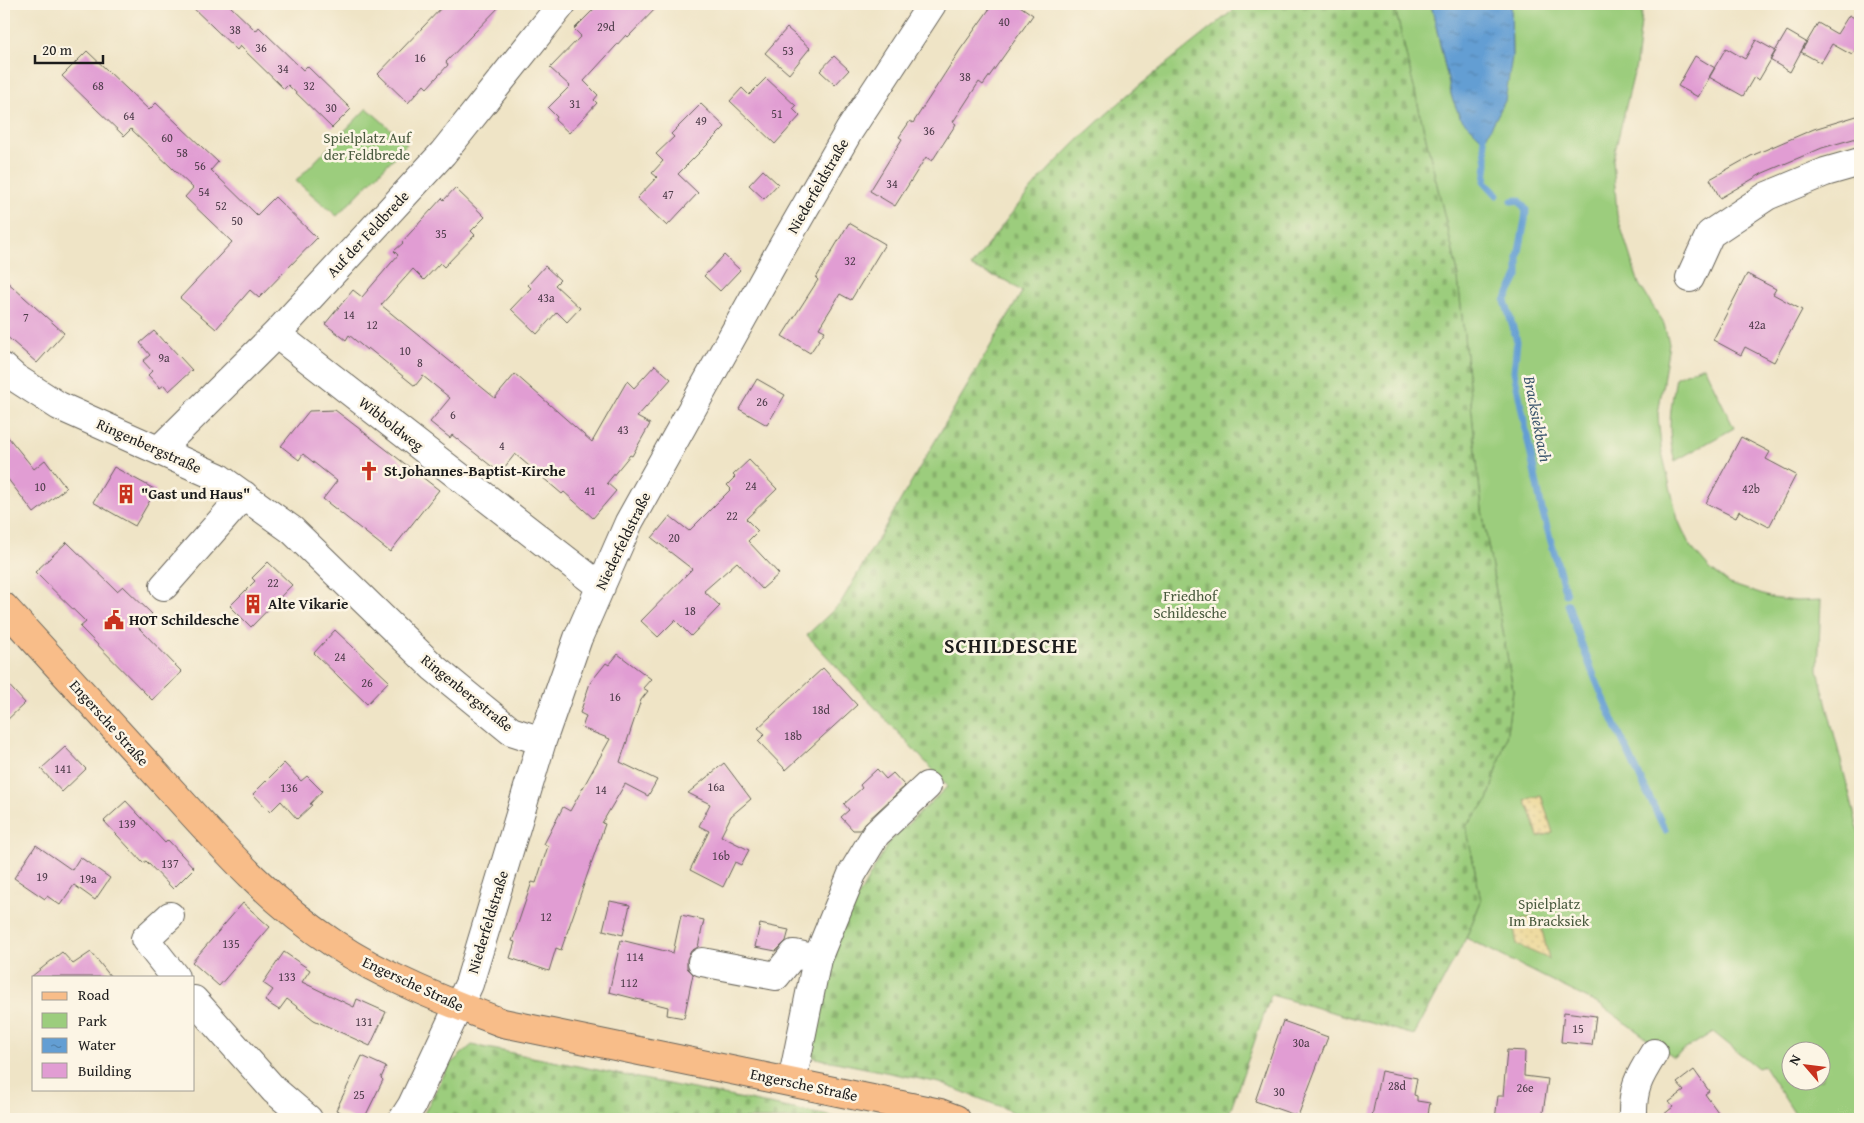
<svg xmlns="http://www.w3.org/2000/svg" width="1864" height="1123" font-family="'Gentium Book Plus',serif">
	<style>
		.green { fill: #9ccd7d; stroke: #5c744c; fill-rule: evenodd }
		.sand { fill: url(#sand-dots); stroke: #857b5d }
		.cemetery { fill: url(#cemetery-stones); stroke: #5c744c }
		.water { fill: url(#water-ripples); stroke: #405d78 }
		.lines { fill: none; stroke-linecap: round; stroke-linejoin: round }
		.stream { stroke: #639ed3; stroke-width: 7 }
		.building { fill: #e19dd3 }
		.minor-casing { stroke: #666258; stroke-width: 30 }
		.major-casing { stroke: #666258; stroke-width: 30 }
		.minor { stroke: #fff; stroke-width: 28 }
		.major { stroke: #f8bd89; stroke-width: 28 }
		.labels { text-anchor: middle; stroke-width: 5; stroke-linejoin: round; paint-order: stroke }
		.number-label { font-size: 12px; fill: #4d3c4a }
		.park-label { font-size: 15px; fill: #495a3e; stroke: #fcf5e5 }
		.street-label { font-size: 15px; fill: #1c1c1c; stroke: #fcf5e5 }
		.poi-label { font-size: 15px; font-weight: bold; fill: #1c1c1c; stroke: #fcf5e5; text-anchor: start }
		.water-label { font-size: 16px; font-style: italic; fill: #3c566e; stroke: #fcf5e5 }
		.district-label { font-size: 20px; font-weight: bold; letter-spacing: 1px; fill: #1c1c1c; stroke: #fcf5e5 }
	</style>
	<defs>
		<pattern id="sand-dots" width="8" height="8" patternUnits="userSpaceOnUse" patternTransform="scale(1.25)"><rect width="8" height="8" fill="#eeda9e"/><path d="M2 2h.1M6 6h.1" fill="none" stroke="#ccba88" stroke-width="1.8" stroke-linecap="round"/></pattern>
		<pattern id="cemetery-stones" width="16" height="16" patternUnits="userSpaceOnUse" patternTransform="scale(1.25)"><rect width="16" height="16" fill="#9ccd7d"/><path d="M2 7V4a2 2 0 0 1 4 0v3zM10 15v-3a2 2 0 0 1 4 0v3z" fill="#86af6b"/></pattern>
		<pattern id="water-ripples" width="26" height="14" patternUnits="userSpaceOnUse" patternTransform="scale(1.25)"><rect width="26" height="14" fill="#639ed3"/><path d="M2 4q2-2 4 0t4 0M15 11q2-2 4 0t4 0" fill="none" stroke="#5180aa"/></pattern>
	</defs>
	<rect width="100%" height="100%" fill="#fcf5e5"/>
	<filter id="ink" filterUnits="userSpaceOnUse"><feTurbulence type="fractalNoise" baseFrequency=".02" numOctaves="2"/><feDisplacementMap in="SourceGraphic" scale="10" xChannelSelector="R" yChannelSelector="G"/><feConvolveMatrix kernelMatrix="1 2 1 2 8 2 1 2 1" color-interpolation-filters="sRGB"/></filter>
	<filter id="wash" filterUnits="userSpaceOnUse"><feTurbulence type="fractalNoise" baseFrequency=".0096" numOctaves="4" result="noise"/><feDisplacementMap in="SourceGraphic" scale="20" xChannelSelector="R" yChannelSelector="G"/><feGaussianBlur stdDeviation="1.12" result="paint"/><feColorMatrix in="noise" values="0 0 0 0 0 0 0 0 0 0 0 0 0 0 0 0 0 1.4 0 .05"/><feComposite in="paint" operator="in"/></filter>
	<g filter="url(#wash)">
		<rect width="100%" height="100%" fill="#efe4c6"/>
		<path class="green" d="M1394 4H1431L1452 98 1512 57 1511 4H1643L1636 65 1613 159 1617 215 1639 284 1664 324 1669 343 1658 415 1661 448 1678 520 1690 546 1710 569 1730 584 1772 598 1796 601 1821 600 1818 670 1860 836V923L1857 942 1860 949V1119H1798L1764 1066 1758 1068 1713 1032 1673 1057 1602 1006 1466 938 1481 901 1466 826 1488 800 1506 738 1513 690 1482 510 1457 269ZM1792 1050H1822V1080H1792Z
			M367 108 407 144 337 216 296 181Z
			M1704 366 1734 428 1675 461C1666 432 1671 406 1676 377Z"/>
		<path class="sand" d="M1541 795 1553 833 1538 837 1532 816 1525 800Z
			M1534 917 1540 922 1549 959 1517 945 1513 921Z"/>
		<path class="cemetery" d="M1241 4H1394L1457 269 1482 510 1513 690 1506 738 1488 800 1466 826 1481 901 1466 938 1414 1035 1271 995 1227 1119H1026L1004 1108 940 1083 806 1056 837 934 889 842 948 786 807 635 840 604 1022 292 1009 282 971 267C998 231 1024 195 1055 163 1112 104 1178 55 1241 4Z
			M472 1045 844 1119H421L449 1065Z"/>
		<path class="water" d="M1431 4H1511L1512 57 1505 101 1484 141 1460 117 1452 98Z"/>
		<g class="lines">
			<path class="stream" d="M1483 133 1487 163 1485 182 1497 195
				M1512 201 1519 200 1526 210 1525 220 1518 257V276L1505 301 1517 341 1514 371 1542 510 1566 594
				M1568 604C1592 682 1630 756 1665 830"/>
		</g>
		<g id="blocks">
			<path class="building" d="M189 4H228L256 31 259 27 303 70 307 66 351 109 332 128 288 85 284 89 240 46 237 50Z
				M445 4H502L446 62 448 65 427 88 424 85 408 103 378 74Z
				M599 4H660L628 37 626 35 584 81 598 95 594 100 597 103 569 133 555 120 557 117 548 108 570 86 550 68 581 36 574 29Z
				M993 4H1017L1033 15 983 85 979 82 953 122 956 124 932 161 926 157 895 206 870 191 902 139 899 137 910 121 913 123 960 50Z
				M1849 15 1860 21V40L1852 55 1832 44 1821 63 1801 52 1818 23 1837 34Z
				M787 28 810 48 789 74 765 53Z
				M1787 31 1806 42 1790 72 1770 60Z
				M1756 40 1776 51 1759 80 1754 77 1743 96 1709 77 1726 48 1745 59Z
				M87 51 149 110 156 103 203 148 218 162 211 170 257 215 275 197 317 238 259 298 250 290 216 329 180 298 232 242 185 197 193 188 131 129 124 136 62 76Z
				M834 56 849 70 835 85 820 71Z
				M1695 56 1715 68 1698 97 1678 86Z
				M766 78 796 106 793 109 800 116 775 144 730 101 742 88 749 95Z
				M701 104 725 127 678 174 698 193 667 226 637 198 657 177 652 173 663 161 656 154 674 137 671 134Z
				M1860 115V137L1822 148 1763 173 1720 198 1710 179 1751 156 1814 129Z
				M763 170 778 184 764 199 749 185Z
				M455 188 485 217 471 231 475 235 444 267 440 263 424 280 413 269 381 305 495 398 515 374 592 442 627 381 634 388 655 365 671 379 637 417 650 424 632 456 630 455 607 483 616 491 593 518 564 492 562 494 515 454 500 473 452 435 450 438 430 422 450 398 423 376 415 386 368 348 367 350 349 335 346 340 325 324 353 290 362 297 398 255 394 251 403 243 402 242 442 198 444 200Z
				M849 223 885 244 851 300 840 294 819 328 825 331 810 353 782 336 818 280 816 278Z
				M724 255 740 270 720 291 704 276Z
				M545 266 560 280 555 285 580 308 567 322 557 312 537 334 511 309 531 288 528 285Z
				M1747 274 1776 289 1773 294 1802 310 1774 362 1745 347 1741 355 1713 340Z
				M4 279 64 333 37 363 4 334Z
				M154 331 165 343 166 342 192 370 169 391 164 385 160 388 148 375 152 371 143 361 150 355 140 343Z
				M757 379 785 395 767 425 739 409Z
				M335 410 439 490 390 552 323 499 337 481 303 454 299 460 281 446 309 411Z
				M4 432 34 469 45 460 66 488 34 513 4 474Z
				M1741 437 1770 452 1766 459 1796 475 1769 527 1739 511 1736 518 1706 503Z
				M749 460 777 489 746 519 758 531 748 541 779 574 762 589 737 562 704 591 720 606 691 636 675 620 658 637 641 621 692 569 652 538 670 516 689 531 731 489 727 485 735 477 733 475Z
				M114 467 156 490 135 526 93 502Z
				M67 542 117 591 123 586 152 614 138 627 182 672 152 700 80 627 86 622 35 572Z
				M268 562 292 585 251 627 230 606 255 581 252 578Z
				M335 630 389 681 367 704 314 653Z
				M618 654 651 679 643 688 648 691 641 700 620 762 657 780 648 796 625 784 602 823 605 824 561 950 556 948 549 971 510 958 515 942 512 941 532 882 536 883 548 846 544 844 563 807 570 811 610 739 582 728 586 716 580 713 590 683 606 663 609 665Z
				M823 668 857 705 786 770 758 741 765 734 758 728Z
				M4 680 25 703 4 723Z
				M65 747 86 769 62 792 41 769Z
				M284 763 301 781 307 776 322 791 310 804 312 805 297 819 281 801 270 812 253 794Z
				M724 763 751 799 731 816 721 836 749 850 741 865 735 862 723 887 690 870 709 831 699 826 710 804 688 793Z
				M877 769 886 779 893 773 905 786 865 823 860 830H853L841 817 849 810 844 804 862 788 860 785Z
				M126 801 165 843 168 840 194 868 173 889 146 861 143 863 104 821Z
				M36 845 72 870 80 857 110 878 95 900 74 885 60 905 47 896 45 899 14 878Z
				M610 901 630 905 623 935 603 930Z
				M243 903 270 927 219 986 192 962Z
				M681 915 704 920 698 947 691 951 687 959V968L693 974 684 1018 667 1015 668 1007 609 992 621 940 673 953Z
				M760 924 789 930 786 941 776 951 755 947Z
				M62 952 73 964 91 952 111 977H31Z
				M284 952 310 970 302 982 354 1007 357 999 386 1012 370 1046 314 1020 287 999 279 1010 265 1001 273 990 263 983Z
				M1564 1012 1596 1016 1592 1045 1561 1042Z
				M1283 1021 1328 1037 1298 1116 1255 1101Z
				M1507 1050 1525 1051 1524 1076 1548 1079 1542 1119H1495L1498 1096H1503Z
				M362 1056 386 1067 381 1078 383 1080 364 1119H354L336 1110Z
				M1694 1070 1709 1091 1705 1094 1723 1119H1658L1673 1107 1669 1102 1684 1091 1677 1083Z
				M1381 1071 1417 1078 1414 1095 1417 1096V1101L1430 1103 1427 1119H1387L1372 1116Z"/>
		</g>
	</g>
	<g filter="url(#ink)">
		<use href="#blocks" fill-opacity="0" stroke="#666258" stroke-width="1"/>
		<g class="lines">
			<defs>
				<path id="minor" d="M1690 278 1710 234 1767 196 1825 172 1860 162
					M276 334 601 587
					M4 368 14 377 59 406 218 477 292 530 434 668 511 731 542 741
					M159 450 276 334 443 153 562 4
					M164 586 244 495
					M170 916 145 939 175 977
					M702 962 776 976 794 954 817 959
					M194 1000 274 1090 308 1119
					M792 1082 817 959 852 874 876 834 927 786
					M403 1119 412 1105 469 984 542 741 578 638 629 522 777 256 849 131 932 4
					M1633 1119C1632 1089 1638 1078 1654 1053"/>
				<path id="major" d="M4 607C59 668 114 728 169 788 220 844 269 901 333 943 385 978 445 1001 503 1023L940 1113 956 1119"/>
			</defs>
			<use href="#minor" class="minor-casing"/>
			<use href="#major" class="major-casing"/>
			<use href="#minor" class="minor"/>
			<use href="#major" class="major"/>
		</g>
	</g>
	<defs>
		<symbol id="church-bare" viewBox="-9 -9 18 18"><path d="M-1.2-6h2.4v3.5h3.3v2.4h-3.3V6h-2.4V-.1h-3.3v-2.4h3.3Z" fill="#c8321e" stroke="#fcf5e5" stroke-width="2.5" paint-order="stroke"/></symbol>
		<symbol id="building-bare" viewBox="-9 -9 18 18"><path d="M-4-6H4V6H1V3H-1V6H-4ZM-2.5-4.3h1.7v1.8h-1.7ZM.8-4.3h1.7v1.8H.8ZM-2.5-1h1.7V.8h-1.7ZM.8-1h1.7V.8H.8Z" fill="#c8321e" stroke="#fcf5e5" stroke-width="2.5" paint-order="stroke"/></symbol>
		<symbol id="civic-bare" viewBox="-9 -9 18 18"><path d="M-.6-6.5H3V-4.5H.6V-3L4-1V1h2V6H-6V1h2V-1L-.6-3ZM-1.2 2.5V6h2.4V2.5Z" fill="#c8321e" stroke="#fcf5e5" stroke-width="2.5" paint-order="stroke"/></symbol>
	</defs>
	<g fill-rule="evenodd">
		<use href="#church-bare" x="355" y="457" width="28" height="28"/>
		<use href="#building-bare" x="112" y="480" width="28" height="28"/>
		<use href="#building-bare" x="239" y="590" width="28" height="28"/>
		<use href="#civic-bare" x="100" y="606" width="28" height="28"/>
	</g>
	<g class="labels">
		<g class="number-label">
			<text x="1004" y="26">40</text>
			<text x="606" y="31">29d</text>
			<text x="235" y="34">38</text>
			<text x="261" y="52">36</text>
			<text x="788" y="55">53</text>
			<text x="420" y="62">16</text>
			<text x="283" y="73">34</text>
			<text x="965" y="81">38</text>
			<text x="98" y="90">68</text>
			<text x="309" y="90">32</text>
			<text x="575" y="108">31</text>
			<text x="331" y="112">30</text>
			<text x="777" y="118">51</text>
			<text x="129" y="120">64</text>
			<text x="701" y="125">49</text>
			<text x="929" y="135">36</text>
			<text x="167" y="142">60</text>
			<text x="182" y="157">58</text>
			<text x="200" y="170">56</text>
			<text x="892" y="188">34</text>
			<text x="204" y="196">54</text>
			<text x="668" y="199">47</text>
			<text x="221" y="210">52</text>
			<text x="237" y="225">50</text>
			<text x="441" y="238">35</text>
			<text x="850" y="265">32</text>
			<text x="546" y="302">43a</text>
			<text x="349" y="319">14</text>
			<text x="26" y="322">7</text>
			<text x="372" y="329">12</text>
			<text x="1757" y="329">42a</text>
			<text x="405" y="355">10</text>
			<text x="164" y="362">9a</text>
			<text x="420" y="367">8</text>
			<text x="762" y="406">26</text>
			<text x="453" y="419">6</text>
			<text x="623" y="434">43</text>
			<text x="502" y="450">4</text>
			<text x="751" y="490">24</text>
			<text x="40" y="491">10</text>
			<text x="1751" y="493">42b</text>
			<text x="590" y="495">41</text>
			<text x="732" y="520">22</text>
			<text x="674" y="542">20</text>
			<text x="273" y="587">22</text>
			<text x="690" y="615">18</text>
			<text x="340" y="661">24</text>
			<text x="367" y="687">26</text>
			<text x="615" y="701">16</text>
			<text x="821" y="714">18d</text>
			<text x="793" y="740">18b</text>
			<text x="63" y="773">141</text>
			<text x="716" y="791">16a</text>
			<text x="289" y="792">136</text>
			<text x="601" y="794">14</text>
			<text x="127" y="828">139</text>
			<text x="721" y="860">16b</text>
			<text x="170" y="868">137</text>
			<text x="42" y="881">19</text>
			<text x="88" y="883">19a</text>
			<text x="546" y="921">12</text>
			<text x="231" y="948">135</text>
			<text x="635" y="961">114</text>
			<text x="287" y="981">133</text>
			<text x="629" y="987">112</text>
			<text x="364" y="1026">131</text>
			<text x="1578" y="1033">15</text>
			<text x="1301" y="1047">30a</text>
			<text x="1397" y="1090">28d</text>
			<text x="1525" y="1092">26e</text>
			<text x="1279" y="1096">30</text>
			<text x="359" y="1099">25</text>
		</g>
		<g class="park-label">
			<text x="367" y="143">Spielplatz Auf<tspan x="367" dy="17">der Feldbrede</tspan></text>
			<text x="1190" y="601">Friedhof<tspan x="1190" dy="17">Schildesche</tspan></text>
			<text x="1549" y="909">Spielplatz<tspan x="1549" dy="17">Im Bracksiek</tspan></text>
		</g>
		<g class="street-label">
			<text transform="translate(818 186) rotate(-60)" y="5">Niederfeldstraße</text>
			<text transform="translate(368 234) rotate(-47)" y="5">Auf der Feldbrede</text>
			<text transform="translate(391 424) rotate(38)" y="5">Wibboldweg</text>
			<text transform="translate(149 446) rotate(24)" y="5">Ringenbergstraße</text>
			<text transform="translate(623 541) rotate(-64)" y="5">Niederfeldstraße</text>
			<text transform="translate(467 693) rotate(39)" y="5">Ringenbergstraße</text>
			<text transform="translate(109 723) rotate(48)" y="5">Engersche Straße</text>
			<text transform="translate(488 922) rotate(-73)" y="5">Niederfeldstraße</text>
			<text transform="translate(413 984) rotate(25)" y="5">Engersche Straße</text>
			<text transform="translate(804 1085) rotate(12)" y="5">Engersche Straße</text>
		</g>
		<g class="poi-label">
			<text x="384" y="476">St.Johannes-Baptist-Kirche</text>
			<text x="141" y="499">"Gast und Haus"</text>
			<text x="268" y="609">Alte Vikarie</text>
			<text x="129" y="625">HOT Schildesche</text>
		</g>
		<g class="water-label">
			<text transform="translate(1538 419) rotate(79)" y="6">Bracksiekbach</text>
		</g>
		<g class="district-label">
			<text x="1011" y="653">SCHILDESCHE</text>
		</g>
	</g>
	<rect width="1864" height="1123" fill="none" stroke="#fcf5e5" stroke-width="20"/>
	<rect x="32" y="976" width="162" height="115" fill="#fcf5e5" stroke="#a29e95"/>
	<rect x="42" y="992" width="25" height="8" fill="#f8bd89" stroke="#a29e95"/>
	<text x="78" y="1000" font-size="15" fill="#1c1c1c">Road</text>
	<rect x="42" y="1013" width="25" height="15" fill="#9ccd7d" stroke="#a29e95"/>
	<text x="78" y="1026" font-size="15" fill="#1c1c1c">Park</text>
	<rect x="42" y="1038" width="25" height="15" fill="url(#water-ripples)" stroke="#a29e95"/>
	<text x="78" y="1050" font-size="15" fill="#1c1c1c">Water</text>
	<rect x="42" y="1063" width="25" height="15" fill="#e19dd3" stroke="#a29e95"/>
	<text x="78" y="1076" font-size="15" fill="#1c1c1c">Building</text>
	<g transform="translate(1806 1066) rotate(298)"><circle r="24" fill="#fcf5e5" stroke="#a29e95"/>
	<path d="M0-4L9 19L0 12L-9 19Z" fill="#c8321e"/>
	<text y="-8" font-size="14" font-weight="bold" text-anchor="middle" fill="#1c1c1c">N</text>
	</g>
	<path d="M35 55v8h68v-8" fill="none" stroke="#1c1c1c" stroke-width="2.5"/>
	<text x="42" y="55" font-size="15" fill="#1c1c1c" stroke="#fcf5e5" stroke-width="4" paint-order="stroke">20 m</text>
</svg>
